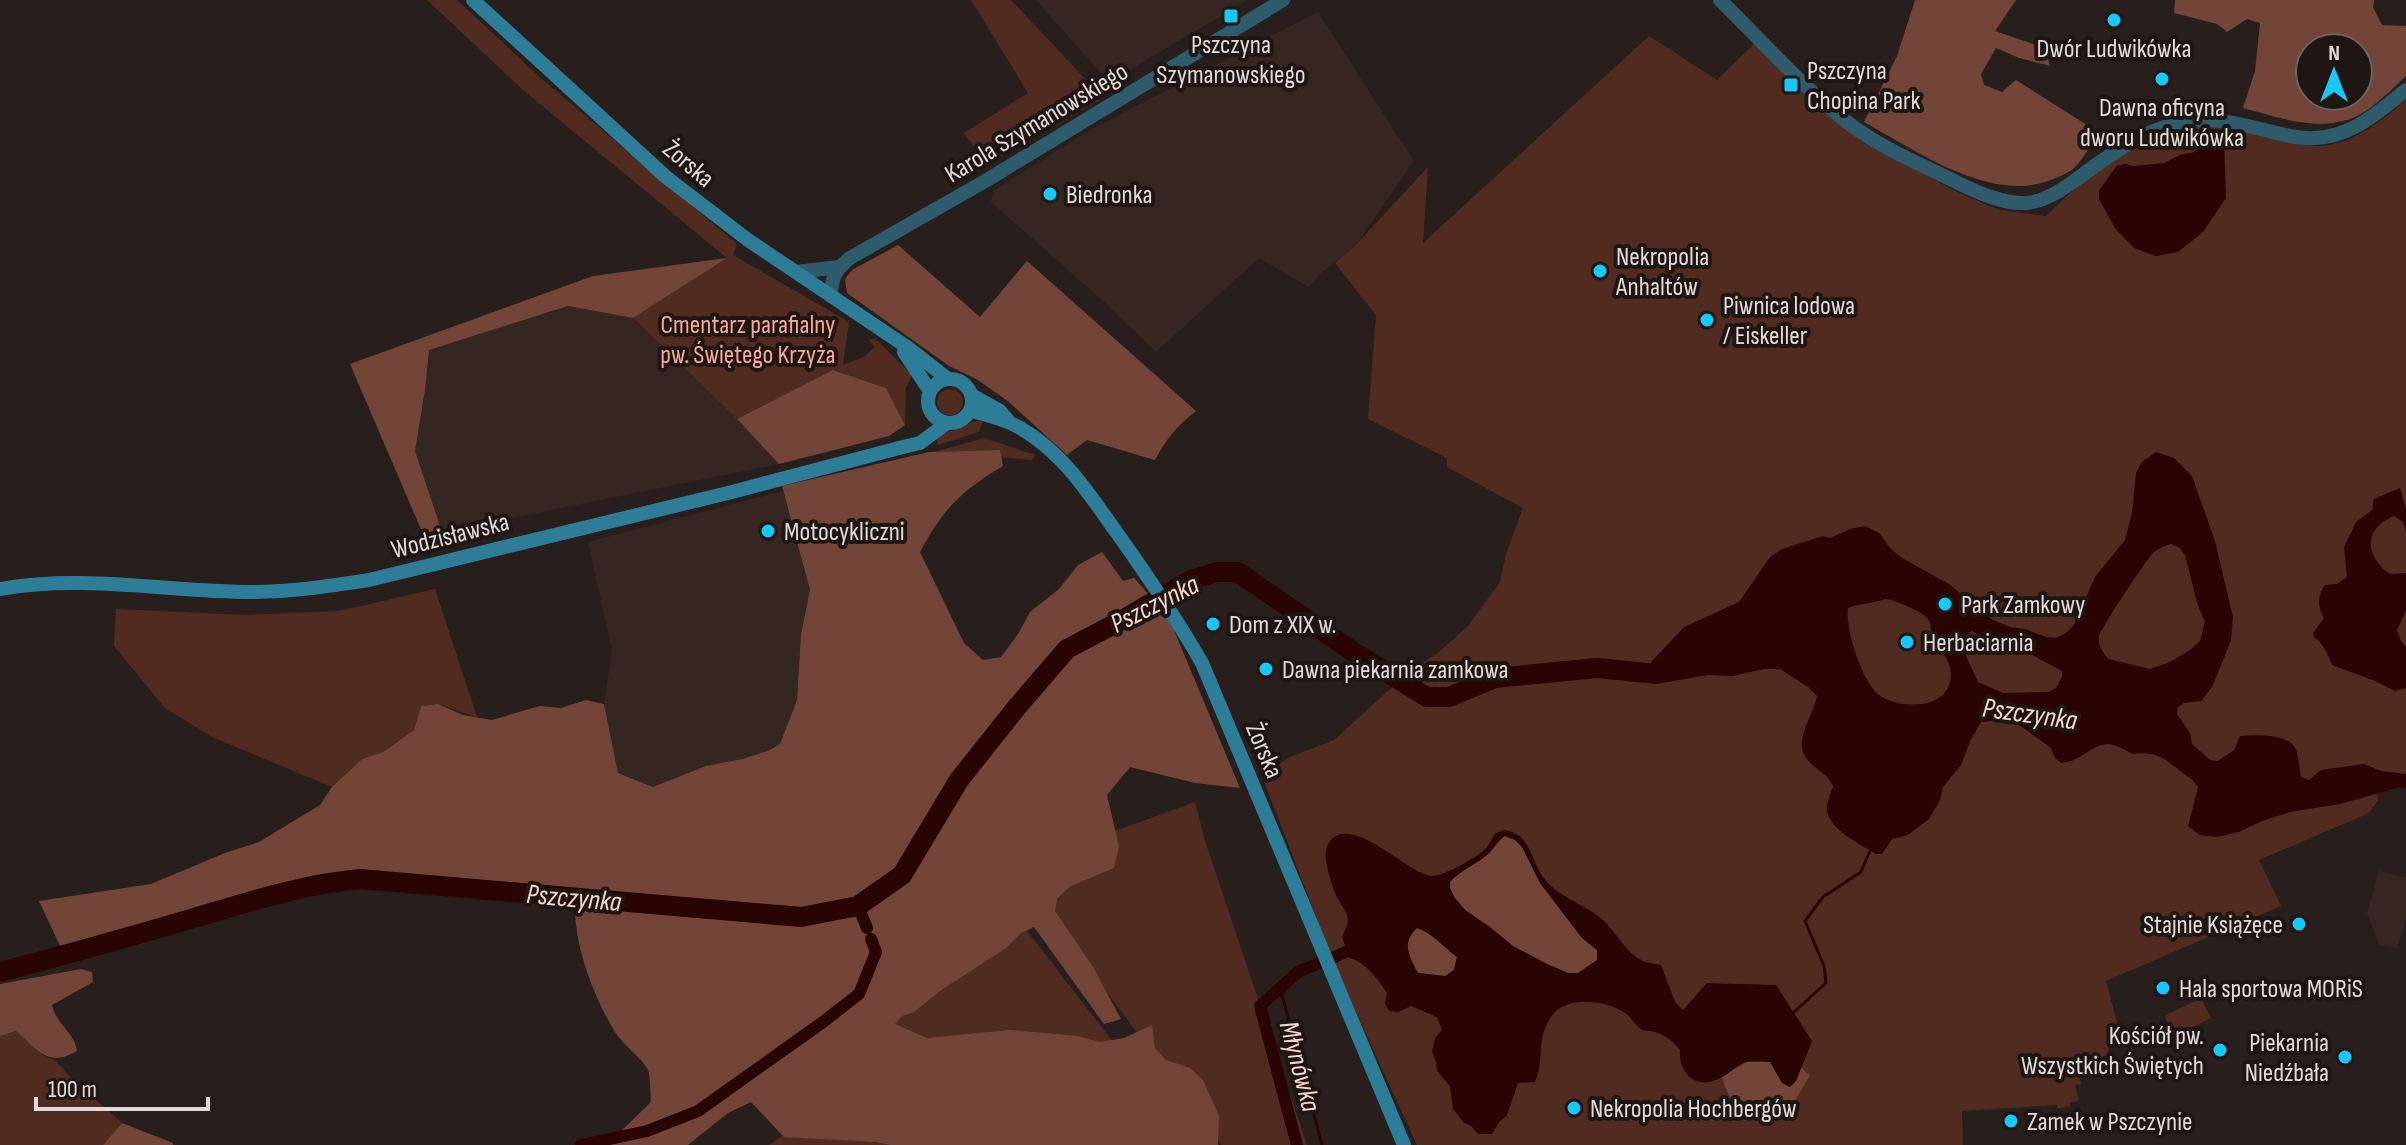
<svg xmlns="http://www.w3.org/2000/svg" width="2406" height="1145" font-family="'Sofia Sans Condensed',sans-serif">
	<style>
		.built { fill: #362621 }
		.green { fill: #522b20 }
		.forest { fill: #724538; fill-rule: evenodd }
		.water { fill: #2a0400; fill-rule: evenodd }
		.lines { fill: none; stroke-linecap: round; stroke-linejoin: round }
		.stream { stroke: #2a0400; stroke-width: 3 }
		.canal { stroke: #2a0400; stroke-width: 12 }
		.river { stroke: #2a0400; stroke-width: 20 }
		.tertiary { stroke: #2f5c6d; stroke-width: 14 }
		.secondary { stroke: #2e7d98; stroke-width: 14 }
		.poi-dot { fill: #15cafb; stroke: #1f1613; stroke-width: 3 }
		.labels { text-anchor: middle; stroke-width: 8; stroke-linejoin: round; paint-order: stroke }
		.poi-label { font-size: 26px; fill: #e1dad8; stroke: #1f1613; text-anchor: start }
		.street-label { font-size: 26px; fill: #e1dad8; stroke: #1f1613 }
		.park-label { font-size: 26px; fill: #f7ab95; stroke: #1f1613 }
		.water-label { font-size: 28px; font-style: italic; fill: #f6d6cd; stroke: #1f1613 }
	</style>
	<rect width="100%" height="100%" fill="#281f1c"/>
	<path class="built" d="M1036 0H1248L1109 82Z
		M1318 12 1414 161 1354 247 1321 273 1309 287 1259 258 1156 352 1104 302 991 202 993 191 1090 130Z
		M568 306 633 318 737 419 779 464 442 532 415 451 425 390 429 350Z
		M783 491 810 590 801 634 797 700 780 744 768 751 742 759 706 766 654 787 618 773 604 704 612 650 588 542Z
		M2379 871 2406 878V918L2397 948 2379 944 2367 913Z"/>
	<path class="green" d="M427 0H457L542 79 737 244 733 255 849 322 843 365 864 357 875 347 868 339H876L912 375 906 388 905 425 886 388 834 370 737 419 633 318 727 258 523 90Z
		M971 0H1011L1090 84 1099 100 987 165 964 133 1028 93Z
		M1649 36 1717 80 1754 44 1858 138 1955 191 1999 210 2046 216C2086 176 2137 133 2195 127 2213 126 2233 130 2250 133 2271 137 2294 145 2316 146 2351 147 2381 121 2406 100V777L2372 775 2378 800 2369 813 2259 860 2281 906 2106 981 2117 1022 2107 1055 2093 1059 2094 1066 2078 1070 2081 1084 2075 1085 2079 1101 2070 1102V1107L2057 1108V1105L1962 1111 1963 1145H1417L1335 966 1262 776 1290 757 1334 740 1409 672 1438 653 1468 626 1500 582 1506 554 1523 508 1447 467V458L1368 419 1376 315 1335 263 1354 247 1428 167 1423 243Z
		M937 402a13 13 0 1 1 26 0a13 13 0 1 1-26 0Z
		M975 421H983L979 432 938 445 936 439 949 430 953 431Z
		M984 438 1035 455 1032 460 1001 457 1000 450 934 452Z
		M435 589 477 717 438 704 421 706 414 730 383 752 362 759 332 787 212 737 165 708 114 646 116 609 245 615 339 611Z
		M1195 802 1205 841 1307 1145H1222L1029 889 1093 839Z
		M950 883 996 891 1193 1145H769L792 1129Z
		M2201 998 2211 1018 2172 1037 2165 1016Z
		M16 1031 44 1056 55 1060 73 1080 122 1123 103 1145H0V1036Z"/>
	<path class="forest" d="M1915 0H2016L1995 31 2045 48 2050 66 2019 58 1996 48 1981 74 1984 85 2002 92 2016 80 2098 132C2091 144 2084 159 2074 168 2070 172 2063 175 2058 177 1996 208 1917 151 1864 122L1897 56Z
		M2175 0H2374L2373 7 2382 25 2406 26V76C2391 90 2369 113 2350 119 2315 131 2277 117 2243 108L2255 71 2260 23 2247 19 2227 32 2217 24 2174 13ZM2310 48H2358V96H2310Z
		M898 245 980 317 1027 261 1196 411C1178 425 1166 439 1155 460L1087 440 1067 455 1009 402 978 380 949 366 847 293 845 279 852 270Z
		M727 258 633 318 568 306 429 350 425 390 415 451 442 532 423 534 350 364 593 276Z
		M833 370 886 388 905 425 889 436 779 464 737 419Z
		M1000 450 1003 466C961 491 943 509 920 552L964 643 983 660 1001 657 1018 634 1030 612 1059 589 1078 565 1102 552 1123 581 1134 578 1168 616 1240 788 1195 783 1130 767 1107 795 1119 846 1114 868 1069 887 1057 899 1055 911 1093 967 1121 1019 1104 1024 1034 927 1021 933 1006 948 940 991 914 1012 902 1016 895 1024 927 1038 1010 1030 1078 1036 1100 1042 1124 1038 1152 1025 1155 1048 1166 1060 1190 1068 1203 1080 1219 1116 1218 1145H891L876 1142 784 1137 751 1102 728 1113 688 1145H602L613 1139 651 1102C650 1093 651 1079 648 1070 642 1058 623 1045 615 1032 593 996 570 936 576 894L548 888 344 873 239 899 146 929 61 948 39 901 151 884 225 853 259 842 320 805 332 787 362 759 383 752 414 730 421 706 438 704 463 715 492 720 540 706 561 708 586 700 604 704 618 773 653 787 706 766 742 759 768 751 780 744 797 700 801 634 810 590 782 486 929 452Z
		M1505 836 1515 840 1522 847 1540 883 1582 938 1597 950V960L1579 973H1568L1547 964 1513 946 1490 927 1465 910 1454 897 1450 888V882C1460 870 1475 865 1487 855 1494 849 1497 841 1505 836Z
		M1417 928C1433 933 1443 947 1457 957L1454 970 1445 976 1418 973C1409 956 1401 943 1417 928Z
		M81 969 92 972 93 982 52 1005C56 1024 75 1033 77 1051 48 1068 38 1050 16 1031L0 1036V984Z
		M1746 1062H1771L1774 1068 1796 1081 1801 1068 1810 1075 1788 1113 1778 1121C1747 1110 1732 1113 1722 1077Z
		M122 1123 173 1143V1145H103Z"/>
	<path class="water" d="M2215 134 2224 138 2226 198 2203 232 2178 252 2156 256 2134 248 2115 228 2099 199V191L2112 172 2117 166 2125 164 2134 166 2164 163 2180 155 2194 152 2208 136Z
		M2156 452 2174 458 2192 476 2215 541 2233 617 2231 640 2222 663 2212 687 2201 701 2184 703 2178 707 2177 714 2190 733 2192 744 2210 760 2218 761 2234 750 2240 736C2255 735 2290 733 2296 750 2299 758 2299 769 2301 777L2309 780 2321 770 2364 764 2381 771 2406 774V789L2400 787 2340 804 2290 812 2262 821 2239 832 2217 837 2200 835 2188 826 2198 787C2193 779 2187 776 2179 770 2161 756 2155 751 2132 754 2094 729 2093 760 2061 763L2055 758 2051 748 2018 724 2008 719 1981 722 1970 741 1961 765 1943 787 1940 800 1929 819 1908 835 1892 839 1882 854H1876C1860 844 1831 831 1827 811 1826 801 1831 794 1833 786 1827 772 1815 770 1806 758 1793 740 1814 715 1817 696L1808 687 1780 669H1764L1733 676 1708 675 1662 683 1651 662 1684 627 1739 602 1770 557 1782 549 1823 536 1830 538 1850 529 1865 526 1879 533 1890 548 1902 558 1949 584 1993 620 2010 627 2025 629 2046 637 2056 638 2066 633 2074 625 2095 577 2125 540 2132 513 2136 473 2142 462ZM2171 544 2180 548 2185 555 2197 603 2205 622 2200 641 2190 650 2168 663 2150 669 2108 659C2103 652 2098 646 2099 637 2099 631 2147 558 2154 552 2159 548 2165 546 2171 544ZM1885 599C1893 599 1923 612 1928 619 1932 624 1930 630 1933 636 1938 649 1951 659 1951 674 1951 709 1904 710 1882 697 1863 686 1845 630 1848 608 1860 603 1872 604 1885 599ZM1972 631 1980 636 2018 647 2062 671V676L2057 687 2049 692 2003 693 1978 682 1962 647 1961 638Z
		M2400 488 2406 509V532L2403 522 2394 516C2362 529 2365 557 2390 574L2406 573V611L2397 630 2401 641 2406 647V688L2395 691 2375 681 2332 665C2328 653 2324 645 2314 637L2313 633 2324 618C2317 606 2317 596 2325 585L2337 584 2347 577 2344 547 2356 522 2372 510 2374 499Z
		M1504 830C1533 834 1530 863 1546 881 1561 898 1581 903 1598 916 1615 928 1623 951 1643 961 1648 963 1656 964 1661 965L1675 1002 1683 1010 1707 983 1776 985 1812 1041 1796 1081 1790 1087 1782 1083 1770 1062C1763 1062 1751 1060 1744 1063 1734 1067 1727 1076 1716 1080 1694 1089 1678 1071 1680 1050 1674 1042 1666 1035 1655 1032 1654 1031 1644 1031 1643 1030 1636 1027 1631 1017 1625 1013 1605 1000 1565 995 1551 1017 1535 1041 1545 1060 1535 1082L1518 1083 1507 1115 1499 1122 1492 1134H1478L1471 1126 1464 1123 1453 1109 1450 1086 1437 1071 1436 1062 1432 1052 1435 1038 1442 1030 1437 1017 1411 1006 1398 1012 1389 1011 1385 1003 1387 993C1378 979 1365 961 1349 958L1342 937C1344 931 1348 926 1348 920 1347 911 1341 905 1337 897 1332 886 1321 855 1328 844 1349 809 1408 875 1432 876 1444 876 1478 857 1486 848 1491 843 1492 837 1496 833ZM1505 836 1515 840 1522 847 1540 883 1582 938 1597 950V960L1578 973H1568L1547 964 1513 946 1490 927 1465 910 1454 897 1450 888V882C1461 870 1475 865 1487 855 1494 849 1497 841 1505 836ZM1417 928C1433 933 1443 947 1457 957L1454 970 1445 976 1418 973C1409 956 1401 943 1417 928Z"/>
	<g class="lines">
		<path class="stream" d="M1280 987 1322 1145
			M1794 1012 1826 983 1824 966 1805 921 1823 897 1861 872 1870 851"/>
		<path class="canal" d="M858 906 867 928
			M581 1145 647 1131 698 1111 823 1022 859 994 876 952 871 939
			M1297 1145 1260 1006 1298 972 1346 952"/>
		<path class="river" d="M0 972C65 955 129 937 194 918 249 902 303 884 360 879L801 917 858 906 902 875 959 780 1017 707 1067 649 1126 618 1191 580 1217 572H1238L1352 651 1427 697H1449L1495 678 1597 668 1657 674 1680 667"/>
		<path class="tertiary" d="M1720 0C1763 42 1803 88 1851 125 1882 148 1918 163 1952 180 1974 191 2007 207 2033 202 2052 198 2070 184 2085 173 2118 149 2151 125 2193 121 2213 118 2233 123 2252 127 2270 131 2288 137 2306 138 2346 141 2377 114 2406 90
			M796 272 839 267
			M831 296C831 278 836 269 850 258L987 180 1283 0"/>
		<path class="secondary" d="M473 0 666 177 748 240 907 347 948 379
			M904 352 930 391
			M928 401a22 22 0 1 1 44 0a22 22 0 1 1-44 0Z
			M971 395 1000 411 1007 419
			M970 410C988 416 1006 419 1022 429 1064 454 1089 494 1117 533 1147 575 1176 618 1202 663L1404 1145
			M0 589C85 574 168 592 252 592 292 592 330 586 369 580L732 492 903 447 920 443 947 423"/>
	</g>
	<g class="poi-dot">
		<rect x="1223" y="8" width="16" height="16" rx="4"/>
		<circle cx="2114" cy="20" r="8"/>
		<circle cx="2162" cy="79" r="8"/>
		<rect x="1783" y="77" width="16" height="16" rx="4"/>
		<circle cx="1050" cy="194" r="8"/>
		<circle cx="1600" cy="271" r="8"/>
		<circle cx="1707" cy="320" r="8"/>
		<circle cx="768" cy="531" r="8"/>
		<circle cx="1945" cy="604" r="8"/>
		<circle cx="1213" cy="624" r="8"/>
		<circle cx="1907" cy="642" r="8"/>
		<circle cx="1266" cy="669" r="8"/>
		<circle cx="2299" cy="924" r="8"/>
		<circle cx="2163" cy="988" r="8"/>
		<circle cx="2220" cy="1050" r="8"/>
		<circle cx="2345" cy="1057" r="8"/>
		<circle cx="1574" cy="1108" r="8"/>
		<circle cx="2011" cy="1121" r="8"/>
	</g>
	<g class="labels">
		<g class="poi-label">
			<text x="1231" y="53" text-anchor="middle">Pszczyna<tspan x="1231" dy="30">Szymanowskiego</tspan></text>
			<text x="2114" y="57" text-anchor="middle">Dwór Ludwikówka</text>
			<text x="1807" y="79">Pszczyna<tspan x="1807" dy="30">Chopina Park</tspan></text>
			<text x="2162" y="116" text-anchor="middle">Dawna oficyna<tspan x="2162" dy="30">dworu Ludwikówka</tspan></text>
			<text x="1066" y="203">Biedronka</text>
			<text x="1616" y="265">Nekropolia<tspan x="1616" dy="30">Anhaltów</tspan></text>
			<text x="1723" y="314">Piwnica lodowa<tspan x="1723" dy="30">/ Eiskeller</tspan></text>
			<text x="784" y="540">Motocykliczni</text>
			<text x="1961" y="613">Park Zamkowy</text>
			<text x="1229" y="633">Dom z XIX w.</text>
			<text x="1923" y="651">Herbaciarnia</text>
			<text x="1282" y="678">Dawna piekarnia zamkowa</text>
			<text x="2283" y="933" text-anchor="end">Stajnie Książęce</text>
			<text x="2179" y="997">Hala sportowa MORiS</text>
			<text x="2204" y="1044" text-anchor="end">Kościół pw.<tspan x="2204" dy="30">Wszystkich Świętych</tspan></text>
			<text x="2329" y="1051" text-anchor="end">Piekarnia<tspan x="2329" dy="30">Niedźbała</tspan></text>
			<text x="1590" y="1117">Nekropolia Hochbergów</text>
			<text x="2027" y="1130">Zamek w Pszczynie</text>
		</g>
		<g class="street-label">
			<text transform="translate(1036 122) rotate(-31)" y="9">Karola Szymanowskiego</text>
			<text transform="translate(689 163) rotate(40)" y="9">Żorska</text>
			<text transform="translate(450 535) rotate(-14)" y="9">Wodzisławska</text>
			<text transform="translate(1265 750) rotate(67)" y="9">Żorska</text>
		</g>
		<g class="park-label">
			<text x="748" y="333">Cmentarz parafialny<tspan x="748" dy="30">pw. Świętego Krzyża</tspan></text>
		</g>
		<g class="water-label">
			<text transform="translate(1154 603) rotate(-27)" y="10">Pszczynka</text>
			<text transform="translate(2030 713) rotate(8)" y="10">Pszczynka</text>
			<text transform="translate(574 897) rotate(5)" y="10">Pszczynka</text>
			<text transform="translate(1301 1066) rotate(75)" y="10">Młynówka</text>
		</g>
	</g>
	<g transform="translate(2334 72)"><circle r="38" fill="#1f1613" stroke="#6d6462" stroke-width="2"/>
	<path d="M0-6L14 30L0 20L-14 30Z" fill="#15cafb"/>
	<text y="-12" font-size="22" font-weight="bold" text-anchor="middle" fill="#e1dad8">N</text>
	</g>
	<path d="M36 1097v12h172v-12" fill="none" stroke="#e1dad8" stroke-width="4"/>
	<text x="48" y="1097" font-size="24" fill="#e1dad8" stroke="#1f1613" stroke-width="6" paint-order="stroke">100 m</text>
</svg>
